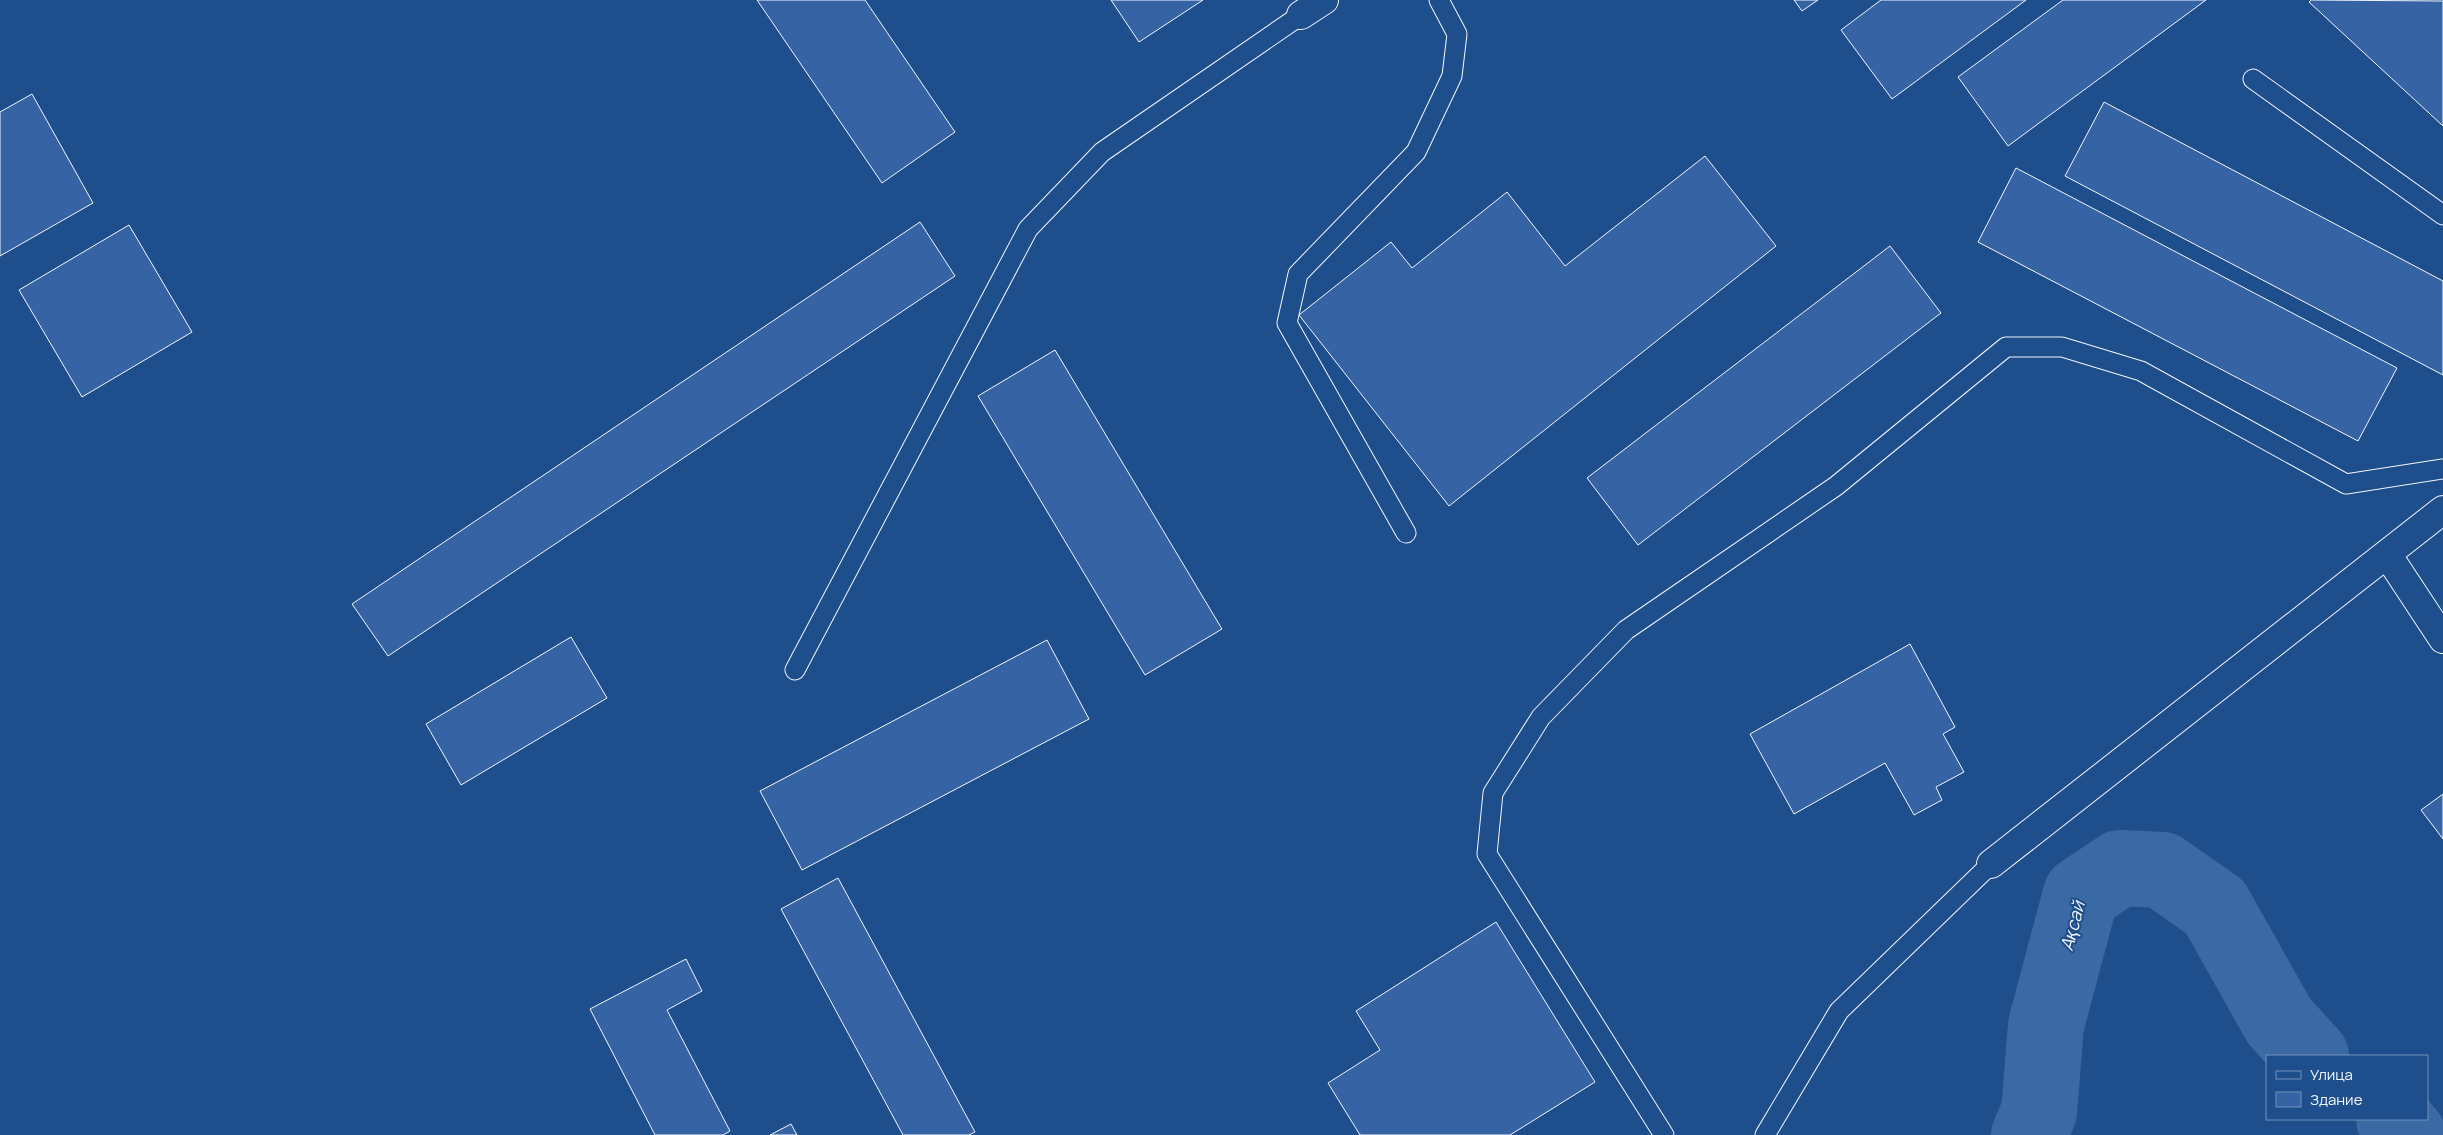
<svg xmlns="http://www.w3.org/2000/svg" width="2443" height="1135" font-family="Manrope,sans-serif">
	<style>
		.lines { fill: none; stroke-linecap: round; stroke-linejoin: round }
		.river { stroke: #3b69a3; stroke-width: 76 }
		.building { fill: #3563a3; stroke: #f2f6ff }
		.lane-casing { stroke: #f2f6ff; stroke-width: 21 }
		.street-casing { stroke: #f2f6ff; stroke-width: 30 }
		.lane { stroke: #1f4e8c; stroke-width: 19 }
		.street { stroke: #1f4e8c; stroke-width: 28 }
		.labels { text-anchor: middle; stroke-width: 4; stroke-linejoin: round; paint-order: stroke }
		.water-label { font-size: 18px; font-style: italic; fill: #f2f6ff; stroke: #1f4e8c }
	</style>
	<rect width="100%" height="100%" fill="#1f4e8c"/>
	<g class="lines">
		<path class="river" d="M2394 1119 2408 1135
			M2029 1135 2039 1112 2046 1025 2081 894 2120 868 2162 870 2215 907 2279 1021 2311 1056"/>
	</g>
	<path class="building" d="M757 0H865L955 132 882 183Z
		M1111 0H1203L1139 42Z
		M1794 0H1818L1802 11Z
		M1881 0H2026L1892 99 1841 30Z
		M2063 0H2206L2008 146 1958 77Z
		M2311 0 2443 1V126L2309 2Z
		M32 94 93 203 0 256V112Z
		M2104 102 2443 281V375L2065 176Z
		M1705 156 1776 246 1449 506 1299 315 1391 242 1412 268 1507 192 1565 266Z
		M2016 168 2397 368 2358 441 1978 242Z
		M920 222 955 276 388 656 352 604Z
		M129 225 192 332 82 397 19 290Z
		M1890 246 1941 313 1638 545 1587 478Z
		M1055 350 1222 629 1145 675 978 396Z
		M571 637 607 698 461 785 426 724Z
		M1047 640 1089 719 802 870 760 791Z
		M1910 644 1955 727 1943 734 1964 772 1936 787 1942 800 1914 815 1885 763 1794 814 1750 734Z
		M2443 794V839L2421 810Z
		M838 878 975 1132 969 1135H903L781 909Z
		M1496 922 1595 1082 1510 1135H1360L1328 1083 1380 1050 1356 1011Z
		M686 959 702 991 667 1010 730 1131 723 1135H655L590 1009Z
		M791 1124 797 1135H770Z"/>
	<g class="lines">
		<defs>
			<path id="lane" d="M2253 79 2443 215
				M1406 533 1287 323 1298 274 1416 152 1452 76 1457 34 1439 0
				M795 670 1028 229 1102 152 1301 15
				M1664 1135 1487 854 1493 793 1541 717 1626 630 1836 486 2006 347H2062L2141 371 2346 484 2443 469
				M1765 1135 1839 1011 1991 864"/>
			<path id="street" d="M1301 15 1324 0
				M2387 554 2443 639
				M1991 864 2443 510"/>
		</defs>
		<use href="#lane" class="lane-casing"/>
		<use href="#street" class="street-casing"/>
		<use href="#lane" class="lane"/>
		<use href="#street" class="street"/>
	</g>
	<g class="labels">
		<g class="water-label">
			<text transform="translate(2073 926) rotate(-75)" y="6">Ақсай</text>
		</g>
	</g>
	<rect x="2266" y="1055" width="162" height="65" fill="#1f4e8c" stroke="#7391ba"/>
	<rect x="2276" y="1071" width="25" height="8" fill="#1f4e8c" stroke="#7391ba"/>
	<text x="2310" y="1080" font-size="15" fill="#f2f6ff">Улица</text>
	<rect x="2276" y="1092" width="25" height="15" fill="#3563a3" stroke="#7391ba"/>
	<text x="2310" y="1105" font-size="15" fill="#f2f6ff">Здание</text>
</svg>
